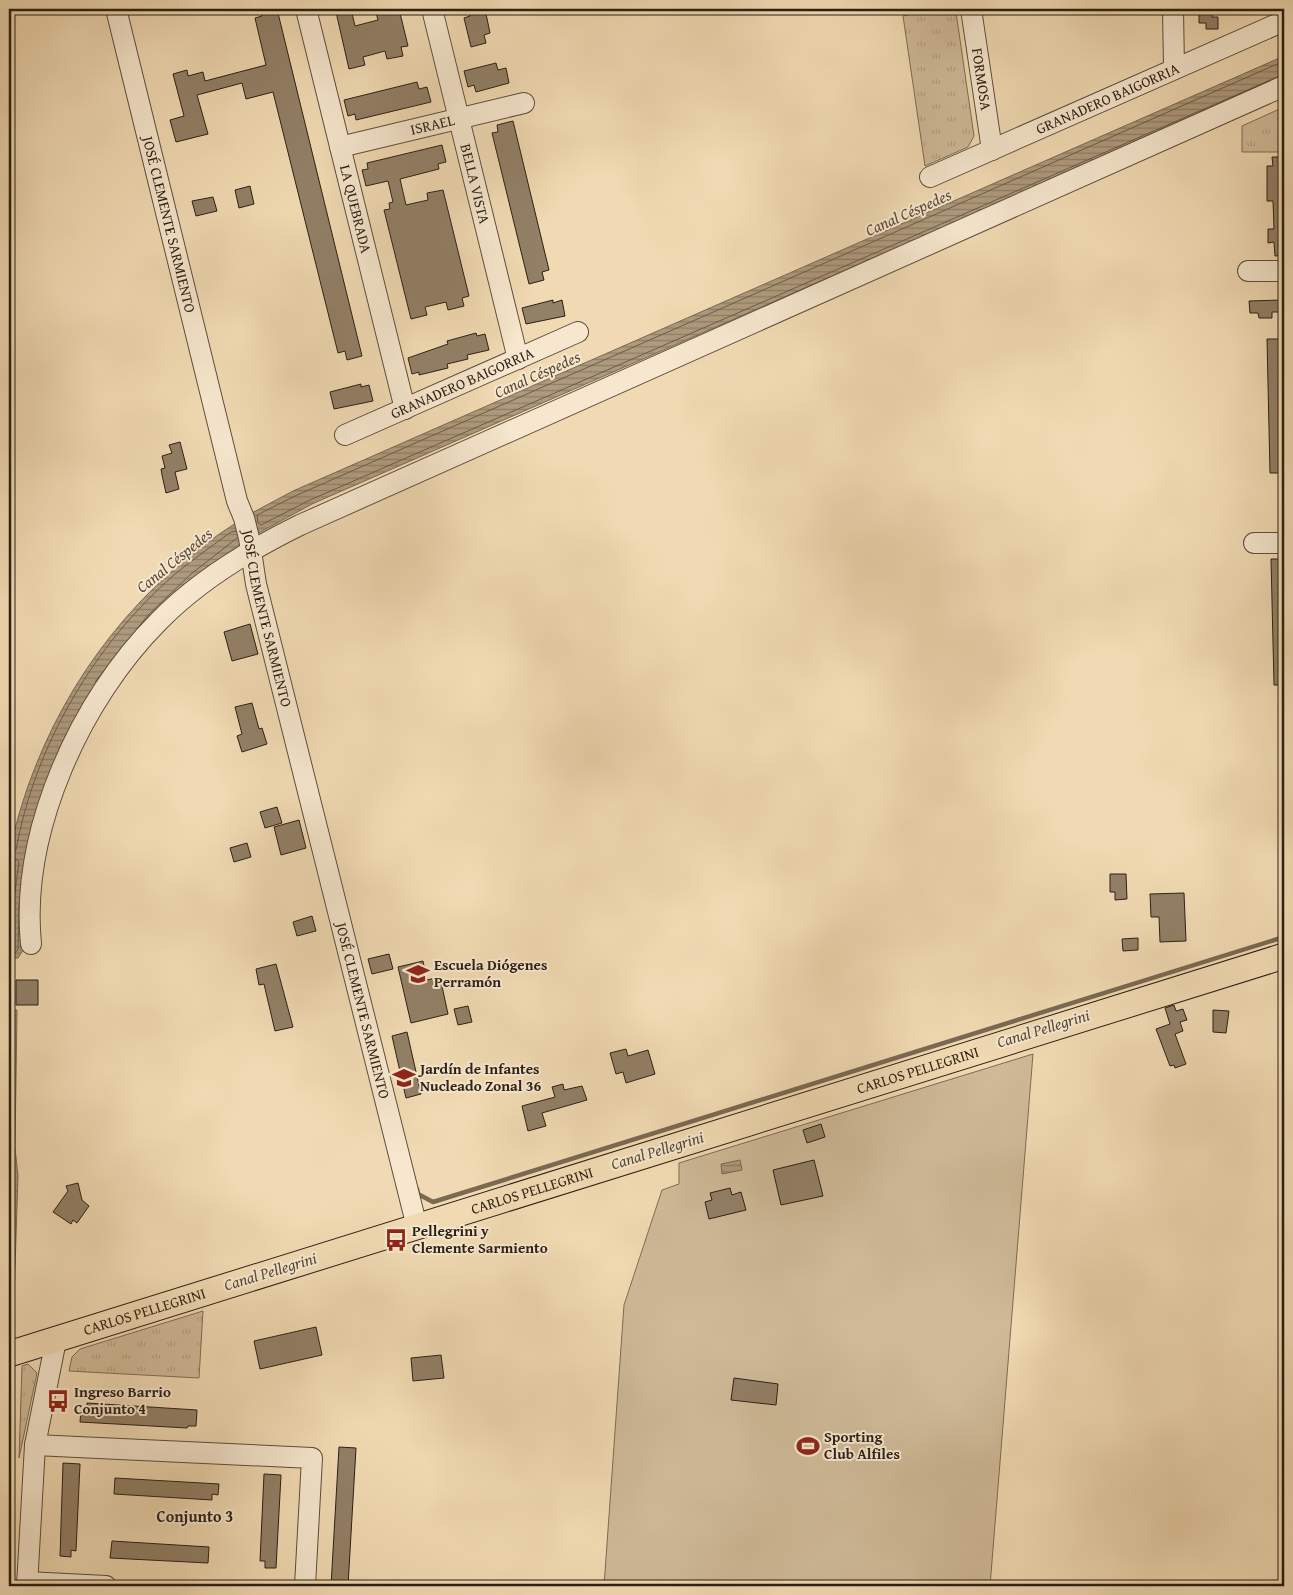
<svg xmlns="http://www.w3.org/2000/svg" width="1293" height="1595" font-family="'Gentium Book Plus',serif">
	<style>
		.park { fill: url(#park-tufts); stroke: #7d6c56 }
		.pitch { fill: #cfba98; stroke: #7d6c56 }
		.water { fill: url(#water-rules); stroke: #7a6953 }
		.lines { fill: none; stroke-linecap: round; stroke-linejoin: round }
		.shore { stroke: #6c5c49; stroke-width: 1 }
		.stream { stroke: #7a6953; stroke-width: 4.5 }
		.building { fill: #928067; stroke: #2b1f15 }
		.minor-casing { stroke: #5c4e3c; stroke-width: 22 }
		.major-casing { stroke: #2b1f15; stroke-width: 27 }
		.minor { stroke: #f6e7ce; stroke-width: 20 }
		.major { stroke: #f1dab3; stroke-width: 25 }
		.labels { text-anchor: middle; stroke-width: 4; stroke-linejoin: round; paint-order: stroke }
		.street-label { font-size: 15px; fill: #2b1f15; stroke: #f6e7ce }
		.poi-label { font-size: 15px; font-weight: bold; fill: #2b1f15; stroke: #f6e7ce; text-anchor: start }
		.water-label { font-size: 16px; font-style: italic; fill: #594a39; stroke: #f6e7ce }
		.neighbourhood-label { font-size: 16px; font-weight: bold; fill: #2b1f15; stroke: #f6e7ce }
	</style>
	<defs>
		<pattern id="park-tufts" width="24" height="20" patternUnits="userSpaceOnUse" patternTransform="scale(1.25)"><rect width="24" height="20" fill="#cfba98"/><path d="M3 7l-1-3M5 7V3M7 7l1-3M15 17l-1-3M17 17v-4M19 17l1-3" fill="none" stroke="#b29f82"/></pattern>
		<pattern id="water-rules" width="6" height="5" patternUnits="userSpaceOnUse" patternTransform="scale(1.25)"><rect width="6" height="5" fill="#ae9a7d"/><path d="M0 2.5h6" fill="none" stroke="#8e7d65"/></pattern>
	</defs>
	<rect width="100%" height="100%" fill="#f1dab3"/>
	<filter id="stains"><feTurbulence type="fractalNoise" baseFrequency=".004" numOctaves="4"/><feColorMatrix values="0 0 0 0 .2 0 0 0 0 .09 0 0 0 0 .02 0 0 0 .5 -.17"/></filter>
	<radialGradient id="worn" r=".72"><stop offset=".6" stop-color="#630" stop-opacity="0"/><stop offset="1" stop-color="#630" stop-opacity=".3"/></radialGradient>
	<path class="park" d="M931 9H952L956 12 974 136 968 147 925 166 903 16Z
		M1284 107V152H1242V126Z
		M203 1311 199 1378 69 1371 72 1357 80 1349Z
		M28 1364 37 1373 19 1458 22 1366Z"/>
	<path class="pitch" d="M1033 1054 990 1586H604L624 1305 662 1190 679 1184V1163Z"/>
	<path class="water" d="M1284 56V78L312 504 255 535 250 514 293 491Z
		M239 521 243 542 194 578 86 707 24 914 23 950 18 958H9C9 927 6 895 9 863 11 838 20 810 28 786 67 676 140 583 239 521Z
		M9 1010H17L15 1148 18 1176 13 1329 11 1344 9 1345Z
		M740 1160 742 1170 722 1174 721 1164Z
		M12 1364 9 1477V1365Z"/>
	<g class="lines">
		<path class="shore" d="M1284 61 295 496 257 515 258 523 261 525 310 500 1284 74
			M95 682 148 615 191 574 237 538
			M9 854 16 850C35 745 94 645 174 575 192 560 212 546 231 532L236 531
			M9 860 16 859 19 862 13 906 12 945 9 947
			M9 953H15L18 949 19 905
			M9 1015 12 1018 10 1148 13 1176 9 1309"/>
		<path class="stream" d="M417 1189 418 1194 433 1202 1284 937"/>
	</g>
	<path class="building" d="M260 9H277L362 356 347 360 345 351 338 353 273 92 246 99 242 83 197 95 208 134 176 142 170 120 184 116 173 74 187 70 188 76 203 72 205 81 266 65 255 18 262 16Z
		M351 9 355 26 378 20 375 9H399L408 46 401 47 403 56 387 59 385 51 363 57 365 65 349 69 336 12Z
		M468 9H485L490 33 484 35 486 43 471 47 464 18 470 16Z
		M1212 10V17H1218V29H1206V23H1199V11Z
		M496 63 498 70 506 68 509 83 476 92 474 85 468 87 464 71Z
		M417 82 419 89 427 87 431 102 356 120 355 114 348 116 344 100Z
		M513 121 549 270 542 272 544 280 529 284 492 133 498 132 497 125Z
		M442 145 446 162 438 164 439 169 400 179 406 205 428 200 427 193 443 190 469 296 462 298 464 306 448 310 446 302 425 307 427 315 411 319 384 210 390 209 389 203 393 202 388 181 366 186 362 170 368 169 367 163Z
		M1272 157H1284V255L1275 256 1274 242 1268 243V229H1274L1273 201H1267V166H1273Z
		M250 186 254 204 239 208 235 190Z
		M213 197 217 211 196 216 192 201Z
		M553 300V303L562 300 565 316 526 324 522 308Z
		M1281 300V312H1272V318H1259L1258 313H1250L1249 301Z
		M476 333 477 336 485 334 489 350 467 355 468 359 447 364 448 368 419 375V372L412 374 408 358 448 344 447 341Z
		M1267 339H1284V473H1270Z
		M361 384V387L369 385 373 401 334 409 330 392Z
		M180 442 187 469 175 472 179 489 166 493 162 475 161 469 165 468 162 456 172 453 169 445Z
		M1271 559H1284V685H1274Z
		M250 624 258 654 232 661 224 632Z
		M252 703 259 729 262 728 267 744 242 752 237 736 242 734 235 707Z
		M277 807 282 823 265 828 260 812Z
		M299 820 306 848 281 855 274 827Z
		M247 843 251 857 234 862 230 848Z
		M1110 874H1126L1127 899 1115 900V892H1110Z
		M1184 893 1186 941 1160 942 1159 917H1151L1150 894Z
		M312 916 316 931 297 936 293 922Z
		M1138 938V950L1123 951 1122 939Z
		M389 954 393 969 372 974 368 959Z
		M423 961 427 980 440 977 448 1014 411 1023 398 967Z
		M276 964 293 1027 275 1031 264 984 259 985 256 969Z
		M16 980H38V1005H16Z
		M1174 1005 1176 1011 1183 1009 1187 1020 1180 1022 1183 1031 1175 1034 1186 1064 1175 1068 1174 1065 1170 1066 1156 1029 1170 1024 1165 1008Z
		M468 1006 472 1022 458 1025 454 1009Z
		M1213 1010 1229 1011 1226 1033 1213 1032Z
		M407 1032 421 1094 406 1098 392 1036Z
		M626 1049 628 1056 648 1050 655 1074 626 1083 623 1072 616 1074 610 1053Z
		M563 1084 564 1090 582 1086 587 1100 542 1113 546 1126 528 1131 522 1106 555 1097 552 1087Z
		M821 1124 825 1137 807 1143 803 1130Z
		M814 1160 823 1196 781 1205 773 1170Z
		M78 1183 82 1200 89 1206 77 1223 73 1220 71 1224 53 1212 68 1191 66 1186Z
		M730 1188 732 1195 741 1192 746 1210 709 1219 705 1202 712 1200 710 1193Z
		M316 1327 322 1355 260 1369 254 1341Z
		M441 1355 444 1378 413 1381 411 1358Z
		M734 1378 778 1384 776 1405 731 1400Z
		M87 1403 197 1410 196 1426H188L187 1428 80 1422 81 1410H87Z
		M339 1447 356 1448 348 1586H331Z
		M63 1463 80 1464 76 1551 71 1550V1557L60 1556Z
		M264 1474 281 1475 276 1568H265V1561H260Z
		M115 1478 219 1484 218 1495 212 1494V1500L114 1494Z
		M112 1541 209 1547 208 1563 110 1558Z"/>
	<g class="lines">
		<defs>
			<g id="minor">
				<path id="s1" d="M116 9 237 501 244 518 249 538 256 584 417 1227"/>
				<path id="s2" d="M306 9 405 409"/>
				<path id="s3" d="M432 9 518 359"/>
				<path id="s4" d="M971 9 992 150"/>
				<path d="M1173 9 1174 69"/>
				<path id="s5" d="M340 147 524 103"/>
				<path id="s6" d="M930 177 1284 21"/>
				<path d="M1248 271H1284"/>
				<path id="s7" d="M345 435 578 332"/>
				<path d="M1254 543H1284"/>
				<path d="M31 944C20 832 80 700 159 621 198 581 249 550 300 525L1284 86"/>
				<path d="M35 1445 312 1458 305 1586"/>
				<path d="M27 1582 106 1586"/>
				<path d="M27 1586 35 1445 56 1340"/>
			</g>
			<g id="major">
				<path id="s8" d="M9 1354 1284 956"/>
			</g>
		</defs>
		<use href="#minor" class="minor-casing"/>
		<use href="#major" class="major-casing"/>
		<use href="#minor" class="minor"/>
		<use href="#major" class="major"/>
	</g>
	<defs>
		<symbol id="school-bare" viewBox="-9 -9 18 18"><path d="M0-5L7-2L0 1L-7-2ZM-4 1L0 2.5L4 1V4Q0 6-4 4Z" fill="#8f2418" stroke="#f6e7ce" stroke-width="2.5" paint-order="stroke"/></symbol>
		<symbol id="bus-bare" viewBox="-9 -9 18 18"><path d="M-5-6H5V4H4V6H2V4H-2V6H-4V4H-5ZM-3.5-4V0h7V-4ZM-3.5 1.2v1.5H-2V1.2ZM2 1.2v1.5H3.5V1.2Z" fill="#8f2418" stroke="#f6e7ce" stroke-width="2.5" paint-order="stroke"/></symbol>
		<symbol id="stadium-bare" viewBox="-9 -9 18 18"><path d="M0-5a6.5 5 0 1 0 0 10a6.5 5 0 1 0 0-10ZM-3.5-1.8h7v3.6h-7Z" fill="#8f2418" stroke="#f6e7ce" stroke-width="2.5" paint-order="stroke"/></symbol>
	</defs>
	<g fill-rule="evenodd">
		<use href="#school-bare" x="402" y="958" width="32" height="32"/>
		<use href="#school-bare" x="388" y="1062" width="32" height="32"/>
		<use href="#bus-bare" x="380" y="1224" width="32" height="32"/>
		<use href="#bus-bare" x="42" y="1385" width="32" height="32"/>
		<use href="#stadium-bare" x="792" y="1430" width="32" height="32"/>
	</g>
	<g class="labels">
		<g class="street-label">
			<text dy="5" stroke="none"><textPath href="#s4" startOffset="71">FORMOSA</textPath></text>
			<text dy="5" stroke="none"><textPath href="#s6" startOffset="194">GRANADERO BAIGORRIA</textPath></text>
			<text dy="5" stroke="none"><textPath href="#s5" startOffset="95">ISRAEL</textPath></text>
			<text dy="5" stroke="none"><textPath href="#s3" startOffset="180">BELLA VISTA</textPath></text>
			<text dy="5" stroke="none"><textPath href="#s2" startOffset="206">LA QUEBRADA</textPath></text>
			<text dy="5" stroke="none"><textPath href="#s1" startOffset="222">JOSÉ CLEMENTE SARMIENTO</textPath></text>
			<text dy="5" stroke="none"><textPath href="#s7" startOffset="128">GRANADERO BAIGORRIA</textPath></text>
			<text dy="5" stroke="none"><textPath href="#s1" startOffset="628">JOSÉ CLEMENTE SARMIENTO</textPath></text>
			<text dy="5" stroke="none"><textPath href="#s1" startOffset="1032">JOSÉ CLEMENTE SARMIENTO</textPath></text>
			<text dy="5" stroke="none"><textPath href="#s8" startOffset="952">CARLOS PELLEGRINI</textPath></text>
			<text dy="5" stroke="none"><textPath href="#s8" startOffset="548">CARLOS PELLEGRINI</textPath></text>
			<text dy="5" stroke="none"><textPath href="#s8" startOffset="142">CARLOS PELLEGRINI</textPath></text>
		</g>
		<g class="poi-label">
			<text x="434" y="970">Escuela Diógenes<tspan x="434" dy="17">Perramón</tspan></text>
			<text x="420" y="1074">Jardín de Infantes<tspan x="420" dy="17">Nucleado Zonal 36</tspan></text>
			<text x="412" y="1236">Pellegrini y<tspan x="412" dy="17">Clemente Sarmiento</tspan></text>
			<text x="74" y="1397">Ingreso Barrio<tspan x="74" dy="17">Conjunto 4</tspan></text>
			<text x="824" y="1442">Sporting<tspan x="824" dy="17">Club Alfiles</tspan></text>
		</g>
		<g class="water-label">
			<text transform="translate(908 212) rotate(-24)" y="6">Canal Céspedes</text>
			<text transform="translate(537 374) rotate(-24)" y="6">Canal Céspedes</text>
			<text transform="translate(174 560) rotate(-39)" y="6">Canal Céspedes</text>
			<text transform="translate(1043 1028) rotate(-17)" y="6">Canal Pellegrini</text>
			<text transform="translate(657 1150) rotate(-17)" y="6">Canal Pellegrini</text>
			<text transform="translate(270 1271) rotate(-17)" y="6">Canal Pellegrini</text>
		</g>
		<g class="neighbourhood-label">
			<text x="195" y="1522">Conjunto 3</text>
		</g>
	</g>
	<rect width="1293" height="1595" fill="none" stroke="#f1dab3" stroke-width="30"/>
	<rect x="10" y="10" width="1273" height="1575" fill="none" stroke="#2b1f15" stroke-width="2.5"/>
	<rect x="15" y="15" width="1263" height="1565" fill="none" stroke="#2b1f15"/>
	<rect width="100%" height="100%" filter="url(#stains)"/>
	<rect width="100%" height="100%" fill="url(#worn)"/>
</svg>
